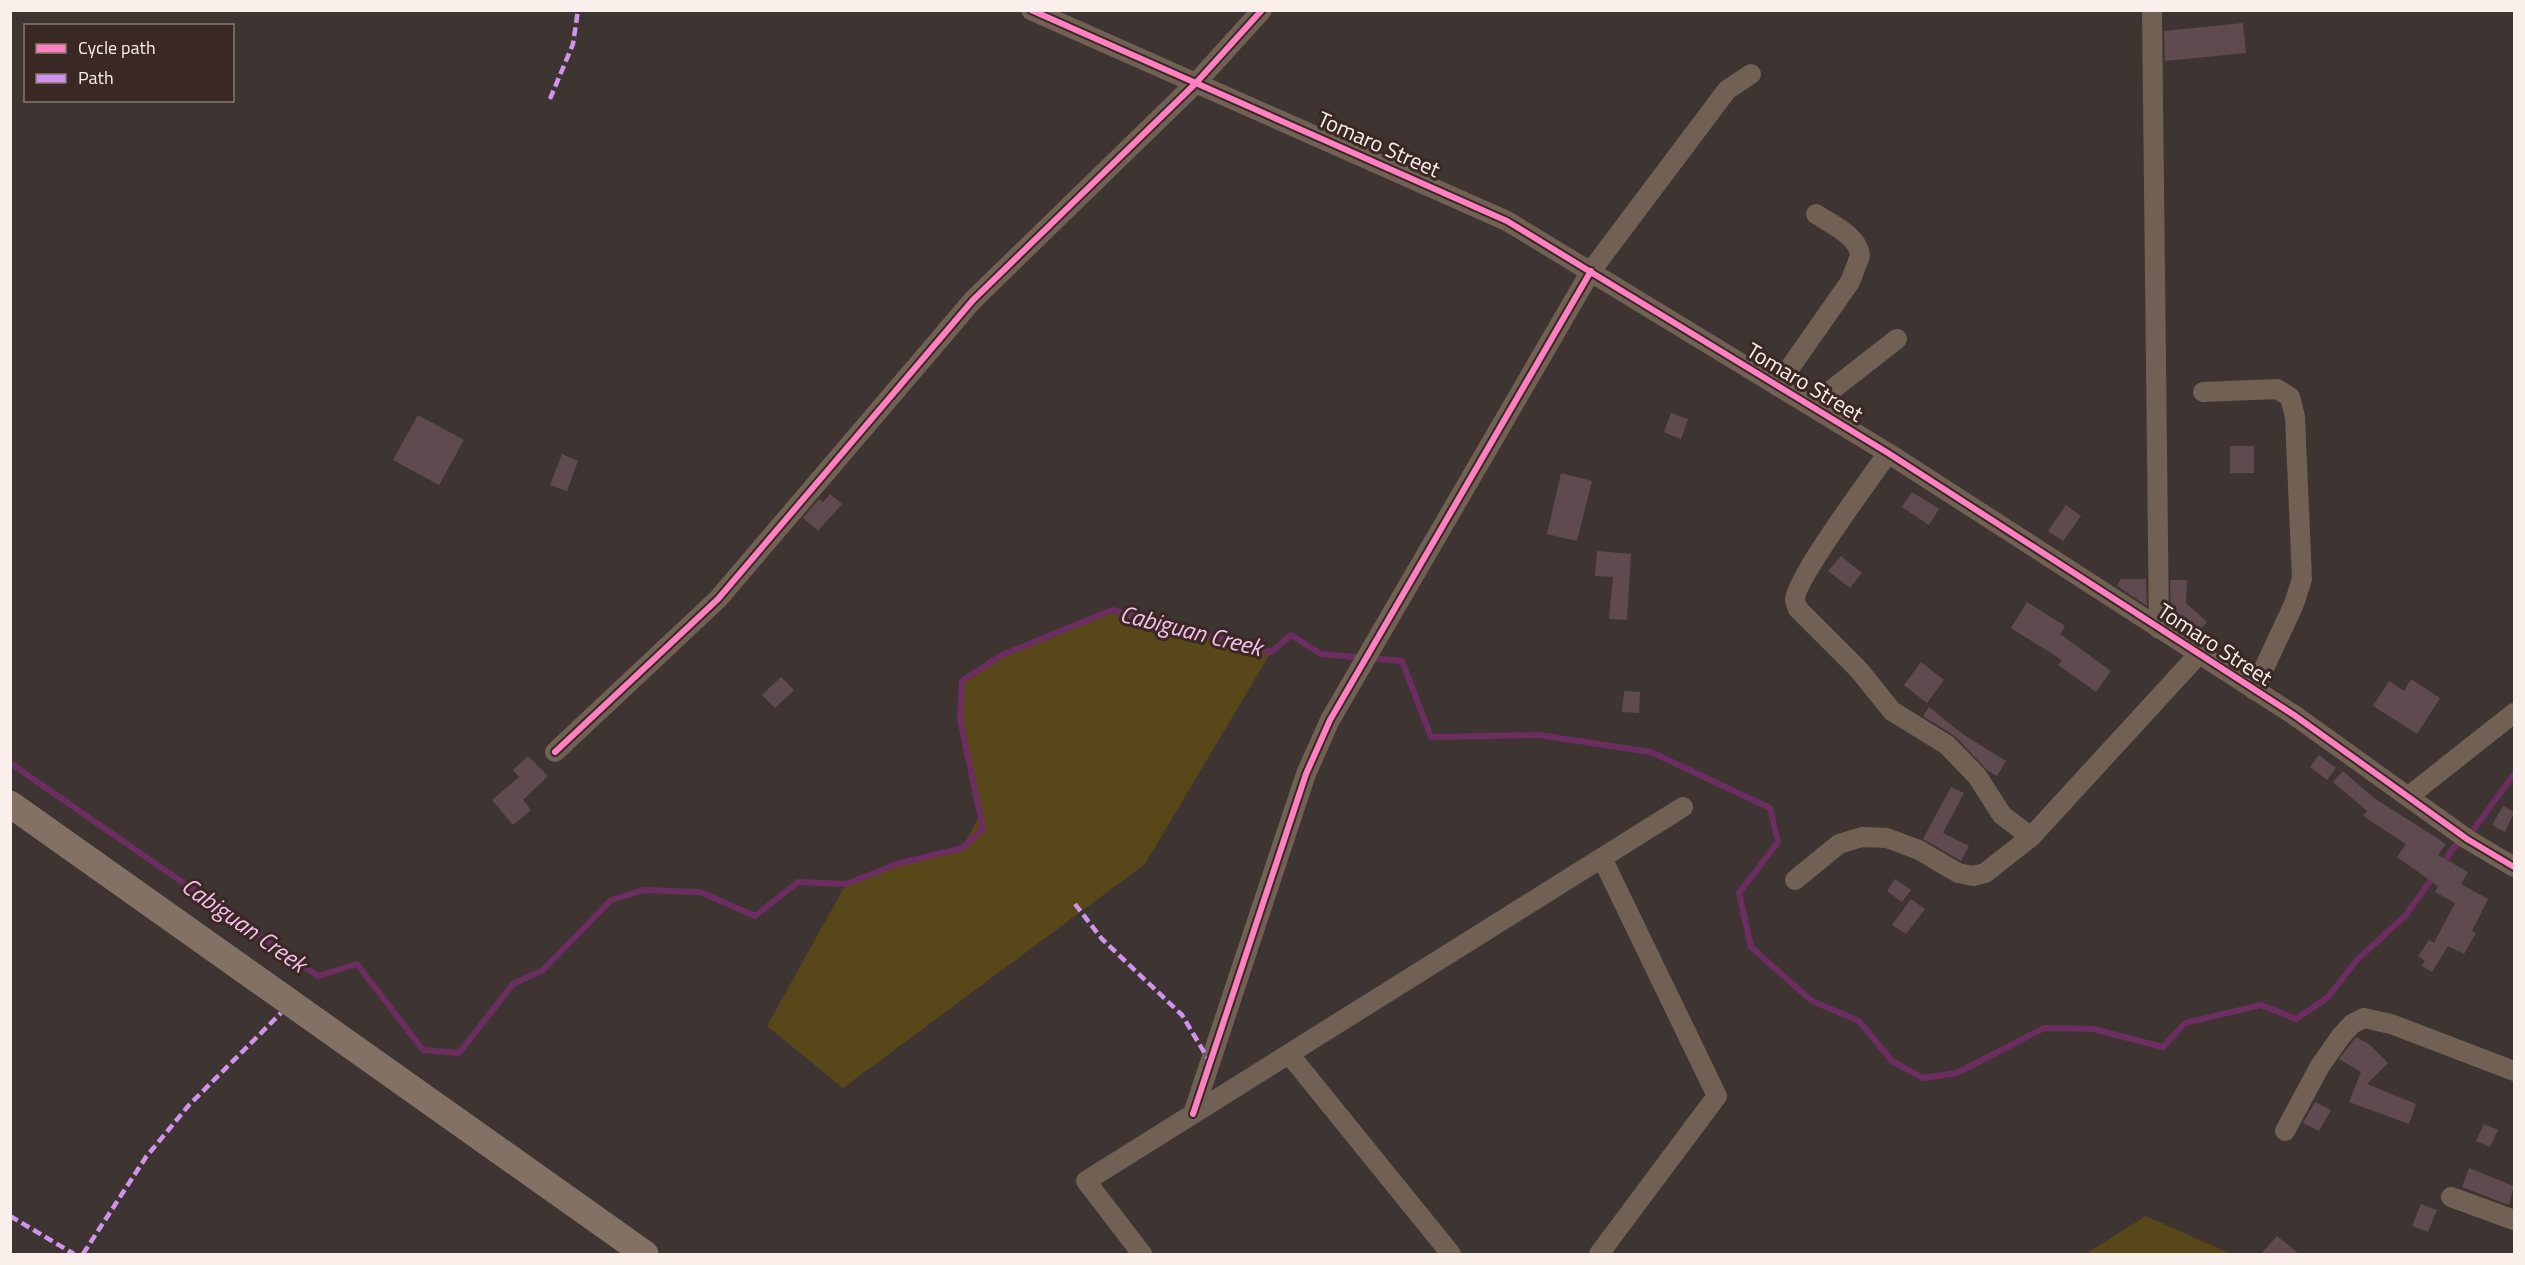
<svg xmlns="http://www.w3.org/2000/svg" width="2525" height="1265" font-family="'Titillium Web',sans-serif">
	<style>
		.green { fill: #584718 }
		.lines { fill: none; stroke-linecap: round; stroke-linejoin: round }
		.stream { stroke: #6c2d61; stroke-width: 6 }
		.building { fill: #5f4b4f }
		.minor { stroke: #716155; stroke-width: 20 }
		.highway { stroke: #837165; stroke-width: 27 }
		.quiet { stroke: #d193ec; stroke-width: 4.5; stroke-dasharray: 9 4.5; stroke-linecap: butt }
		.cycleway-casing { stroke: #392824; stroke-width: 10 }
		.cycleway { stroke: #ff80c0; stroke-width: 6 }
		.labels { text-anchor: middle; stroke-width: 6; stroke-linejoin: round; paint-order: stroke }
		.street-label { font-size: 22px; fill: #fbefec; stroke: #392824 }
		.water-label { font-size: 24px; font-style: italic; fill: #fabfee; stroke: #392824 }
	</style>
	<rect width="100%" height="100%" fill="#3e3533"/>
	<path class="green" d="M1112 610 1271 652 1145 864 843 1088 767 1026 846 884 897 864 962 848 980 815 960 719 962 681 1000 656Z
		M2146 1216 2231 1254H2085Z"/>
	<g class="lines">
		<path class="stream" d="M10 763 318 976 357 964 423 1050 459 1053 513 984 543 970 611 900 644 890 700 892 755 916 798 882 846 884 897 864 962 848 983 829 960 719 962 681 1000 656 1112 610 1271 652 1291 635 1321 654 1402 661 1431 737 1539 735 1651 752 1770 808 1778 842 1739 893 1751 947 1812 1001 1859 1021 1892 1061 1923 1078 1957 1073 2044 1028 2093 1029 2163 1047 2185 1023 2261 1005 2296 1019 2327 998 2357 960 2406 915 2435 874
			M2441 866 2454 847 2467 839 2514 774"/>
	</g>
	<path class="building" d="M2243 23 2246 53 2165 61 2164 31Z
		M1671 413 1688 419 1681 439 1664 432Z
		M418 415 464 440 439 485 393 460Z
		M2230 446H2254V473H2230Z
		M562 454 578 461 567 491 550 485Z
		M1561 473 1592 481 1577 541 1547 534Z
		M1912 492 1939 509 1929 525 1902 507Z
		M830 494 842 504 818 531 803 518 819 499 823 502Z
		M2066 505 2081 516 2063 541 2048 531Z
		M1597 551 1631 554 1627 620 1609 619 1613 577 1595 576Z
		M1841 556 1862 573 1850 588 1828 571Z
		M2121 579H2146L2147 606 2117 586Z
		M2170 580H2187L2186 603 2207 622 2194 636 2171 621Z
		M2027 602 2065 626 2060 634 2111 671 2096 692 2058 665 2062 660 2011 628Z
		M1921 662 1944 680 1927 703 1904 685Z
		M781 677 794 690 775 708 762 695Z
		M2411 679 2440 698 2417 734 2373 706 2389 681 2404 691Z
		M1624 691 1640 692 1639 713 1622 712Z
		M1929 707 1964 735 2006 761 1997 776 1988 771 1955 736 1923 716Z
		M2319 755 2336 768 2327 780 2310 767Z
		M528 756 548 776 523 800 531 810 513 825 492 800 519 777 513 770Z
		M2343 771 2374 798 2446 844 2438 855 2468 872 2461 884 2488 899 2472 931 2476 933 2464 954 2448 946 2432 972 2422 966 2425 961 2418 956 2429 940 2434 943 2455 903 2435 892 2438 886 2397 857 2406 844 2363 816 2367 811 2333 782Z
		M1951 787 1964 793 1943 833 1969 846 1961 861 1923 839Z
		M2503 806 2514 812 2505 832 2492 825Z
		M1895 879 1911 890 1902 902 1887 891Z
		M1911 899 1925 909 1906 934 1892 925Z
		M2356 1037 2370 1045 2388 1063 2367 1084 2416 1104 2409 1124 2349 1102 2361 1072 2339 1059Z
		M2315 1102 2331 1110 2319 1131 2303 1123Z
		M2484 1124 2498 1130 2490 1147 2476 1141Z
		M2469 1168 2514 1186 2509 1205 2462 1187Z
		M2421 1204 2437 1210 2428 1232 2412 1226Z
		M2277 1236 2299 1254H2261Z"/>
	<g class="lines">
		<path class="minor" d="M1031 10 1507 221 1888 453 2294 715 2467 839 2514 867
			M2152 10 2159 629
			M1777 386 1850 282 1860 256C1859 236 1831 224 1816 214
			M2203 392 2277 389 2290 397 2295 417 2302 579 2294 604 2254 690
			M1811 406 1897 339
			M1888 453C1872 476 1795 579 1795 600 1795 602 1797 606 1798 609L1859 670 1892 711 1947 745 1977 776 2002 815 2031 837
			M555 752 718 599 973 300 1195 84 1262 10
			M2409 796 2514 713
			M1795 880 1839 844 1862 837 1887 838 1919 850 1958 873 1973 876 1985 873 2031 837 2198 655
			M1289 1054 1451 1254
			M1193 1114 1306 774 1330 720 1591 271 1727 90 1751 74
			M2285 1131 2320 1066 2341 1036 2352 1024 2364 1018 2391 1024 2514 1071
			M2451 1197 2514 1220
			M1142 1254 1086 1181 1683 807
			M1599 1254 1717 1096 1602 858"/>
		<path class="highway" d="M10 804 645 1254"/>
		<path class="quiet" d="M550 99 573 44 578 10
			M1075 904 1102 939 1182 1015 1210 1062
			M10 1216 74 1254
			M83 1254 146 1157 189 1105 281 1013"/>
		<defs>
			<path id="cycleway" d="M1031 10 1507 221 1888 453 2294 715 2467 839 2514 867
				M555 752 718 599 973 300 1195 84 1262 10
				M1193 1114 1306 774 1330 720 1591 271"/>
		</defs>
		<use href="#cycleway" class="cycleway-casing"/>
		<use href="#cycleway" class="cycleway"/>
	</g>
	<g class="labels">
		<g class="street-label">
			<text transform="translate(1379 144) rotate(24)" y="8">Tomaro Street</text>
			<text transform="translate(1805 382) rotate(31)" y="8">Tomaro Street</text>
			<text transform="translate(2215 644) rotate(33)" y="8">Tomaro Street</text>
		</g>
		<g class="water-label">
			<text transform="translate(1191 631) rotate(14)" y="8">Cabiguan Creek</text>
			<text transform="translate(244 925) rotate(35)" y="8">Cabiguan Creek</text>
		</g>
	</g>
	<rect width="2525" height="1265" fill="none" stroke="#fbefec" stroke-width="24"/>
	<rect x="24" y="24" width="210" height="78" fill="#392824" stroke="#877874" stroke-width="1.5"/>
	<rect x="36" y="44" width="30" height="9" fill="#ff80c0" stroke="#877874" stroke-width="1.5"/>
	<text x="78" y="54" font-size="18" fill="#fbefec">Cycle path</text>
	<rect x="36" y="74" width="30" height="9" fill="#d193ec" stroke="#877874" stroke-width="1.5"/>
	<text x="78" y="84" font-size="18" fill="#fbefec">Path</text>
</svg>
